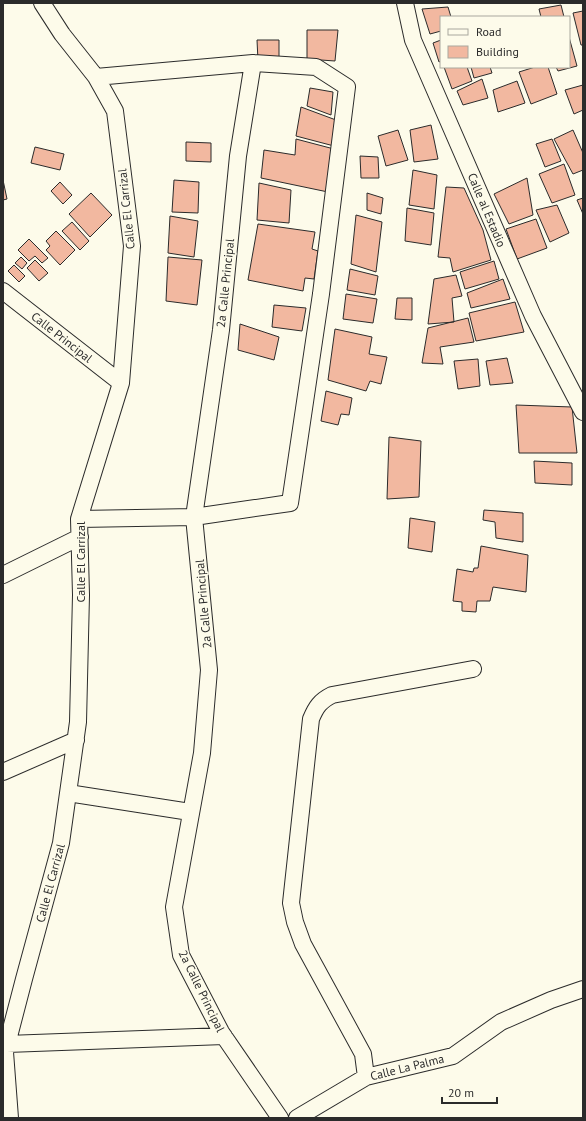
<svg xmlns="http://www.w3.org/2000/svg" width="586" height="1121" font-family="'PT Sans',sans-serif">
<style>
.building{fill:#f2b8a0;stroke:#2b2b2b}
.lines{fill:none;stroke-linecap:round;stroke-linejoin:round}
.street-casing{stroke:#2b2b2b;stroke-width:18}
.street{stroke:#fdfbea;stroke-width:16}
.labels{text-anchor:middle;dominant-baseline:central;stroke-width:3;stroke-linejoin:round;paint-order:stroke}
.street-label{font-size:12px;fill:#2b2b2b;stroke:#fdfbea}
</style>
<rect width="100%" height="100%" fill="#fdfbea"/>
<path class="building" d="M561,5l3,12h-23l-2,-8z
M448,7l3,10h-10v14l-11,3 -8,-25z
M583,11v34h-2l-8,-32z
M307,30h31l-3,31 -28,-2z
M569,37l8,29 -19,5 -2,-4h13z
M257,40h22v22l-21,-1z
M441,40v21l-2,1 -6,-19z
M444,67h23l5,14 -20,8z
M471,67h19l2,6 -18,5z
M535,67h13l9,27 -26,10 -12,-32z
M482,79l6,19 -25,7 -6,-14z
M517,81l8,22 -27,9 -5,-22z
M583,85v25l-9,4 -9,-24z
M310,88l23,4 -2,23 -24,-9z
M301,107l35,13 -2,26 -38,-10z
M431,125l7,34 -24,3 -4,-32z
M398,130l10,30 -22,6 -8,-30z
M573,130l10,23v17l-10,4 -19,-35z
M296,139l38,10 -6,43 -67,-14 3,-28 31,5z
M552,139l9,22 -16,6 -9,-23z
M186,142l25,1v19l-25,-1z
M35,147l29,7 -4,16 -29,-7z
M360,156l18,1 1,21h-18z
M564,164l11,31 -23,8 -13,-29z
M413,170l24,5 -3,34 -25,-4z
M527,178l6,37 -24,9 -15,-30z
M3,180l4,19 -4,1z
M174,180l25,2 -1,31 -26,-1z
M60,182l12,13 -9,9 -12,-13z
M259,183l32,7 -2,33 -32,-3z
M446,187l18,1 19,42 8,30 -38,12 -3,-14 -12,-1z
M91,193l21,22 -22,22 -21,-23z
M367,193l16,5 -2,16 -14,-4z
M583,198v16l-6,-14z
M557,205l12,28 -19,9 -14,-32z
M407,208l27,5 -3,32 -26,-4z
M356,215l26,7 -6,50 -25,-8z
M170,216l28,5 -4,36 -26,-4z
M536,219l11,29 -30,11 -11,-30z
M72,222l17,19 -9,9 -18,-19z
M258,224l57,8 -3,17 6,2 -4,28 -9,-1 -2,13 -55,-11z
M56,231l19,19 -15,15 -14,-15 4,-4 -4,-5z
M29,239l19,19 -6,5 -7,-7 -6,5 -11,-11z
M21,257l6,6 -5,6 -7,-6z
M168,257l34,3 -5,45 -31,-4z
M35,260l13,13 -9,8 -12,-13z
M494,261l5,18 -34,10 -5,-17z
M14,265l11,11 -6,6 -11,-11z
M350,269l28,7 -3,19 -28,-5z
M456,275l6,21 -10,2 2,24 -26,2 6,-45z
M503,279l7,20 -39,9 -4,-15z
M346,294l31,5 -4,24 -30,-4z
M397,298h15v22l-17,-1z
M515,302l9,30 -48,9 -7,-28z
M274,305l32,3 -4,23 -30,-4z
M468,318l6,24 -34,5 3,17 -21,-1 6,-35z
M240,324l39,13 -5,23 -36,-10z
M335,329l37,8 -3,17 18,3 -6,27 -11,-3 -4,10 -38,-11z
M507,358l6,25 -23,2 -4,-24z
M478,359l2,27 -22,3 -4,-28z
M326,391l26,7 -3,17 -8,-1 -3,11 -17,-4z
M516,405l56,2 5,46h-58z
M389,437l32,4 -2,56 -32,2z
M534,461l38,2v22l-37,-2z
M484,510l39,3v29l-27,-4 -1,-16 -12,-2z
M410,518l25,4 -3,30 -24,-4z
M481,546l47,9 -2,37 -33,-5 -3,14h-13l-1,11 -14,-1v-9l-9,-1 4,-32 16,3 1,-4h4z"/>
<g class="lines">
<g class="street-casing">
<path id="street" d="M405,3l8,37 120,276 50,96
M253,63l-15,93 -17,174 -27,187 15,153 -7,83 -28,154 7,48 40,77 59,86
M3,291l118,92
M79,519l115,-2 96,-14 31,-209 26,-207 -31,-20 -63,-4 -157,14
M3,575l77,-38
M3,772l73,-32
M68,793l122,19
M7,1044l217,-8
M366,1077l-3,-23 -60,-110 -8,-22 -4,-19 20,-184c5,-12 9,-18 21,-24l141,-26
M10,1118l-5,-66 19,-73 37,-136 17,-121 3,-127 -2,-76 42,-136 11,-137 -17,-135 -19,-34 -34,-43 -20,-31
M297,1118l69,-41 87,-21 48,-34 50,-22 32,-11"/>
</g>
<use href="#street" class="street"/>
</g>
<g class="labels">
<g class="street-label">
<text transform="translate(126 209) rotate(-96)">Calle El Carrizal</text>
<text transform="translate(487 210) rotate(67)">Calle al Estadio</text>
<text transform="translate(225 283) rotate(-84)">2a Calle Principal</text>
<text transform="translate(62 337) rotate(38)">Calle Principal</text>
<text transform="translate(80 562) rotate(-90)">Calle El Carrizal</text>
<text transform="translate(203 604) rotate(-95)">2a Calle Principal</text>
<text transform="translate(50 883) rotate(-75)">Calle El Carrizal</text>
<text transform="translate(202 991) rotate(64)">2a Calle Principal</text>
<text transform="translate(407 1067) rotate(-14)">Calle La Palma</text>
</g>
</g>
<rect width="586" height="1121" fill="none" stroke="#2b2b2b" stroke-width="8"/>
<rect x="440" y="16" width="130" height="52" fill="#fdfbea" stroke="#a9a89e"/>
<rect x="448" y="29" width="20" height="6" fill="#fdfbea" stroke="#a9a89e"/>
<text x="476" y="36" font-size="12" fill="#2b2b2b">Road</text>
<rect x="448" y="46" width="20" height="12" fill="#f2b8a0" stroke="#a9a89e"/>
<text x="476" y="56" font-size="12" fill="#2b2b2b">Building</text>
<path d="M442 1097v6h55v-6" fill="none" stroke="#2b2b2b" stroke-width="2"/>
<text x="448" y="1097" font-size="12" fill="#2b2b2b" stroke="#fdfbea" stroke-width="3" paint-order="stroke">20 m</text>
</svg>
